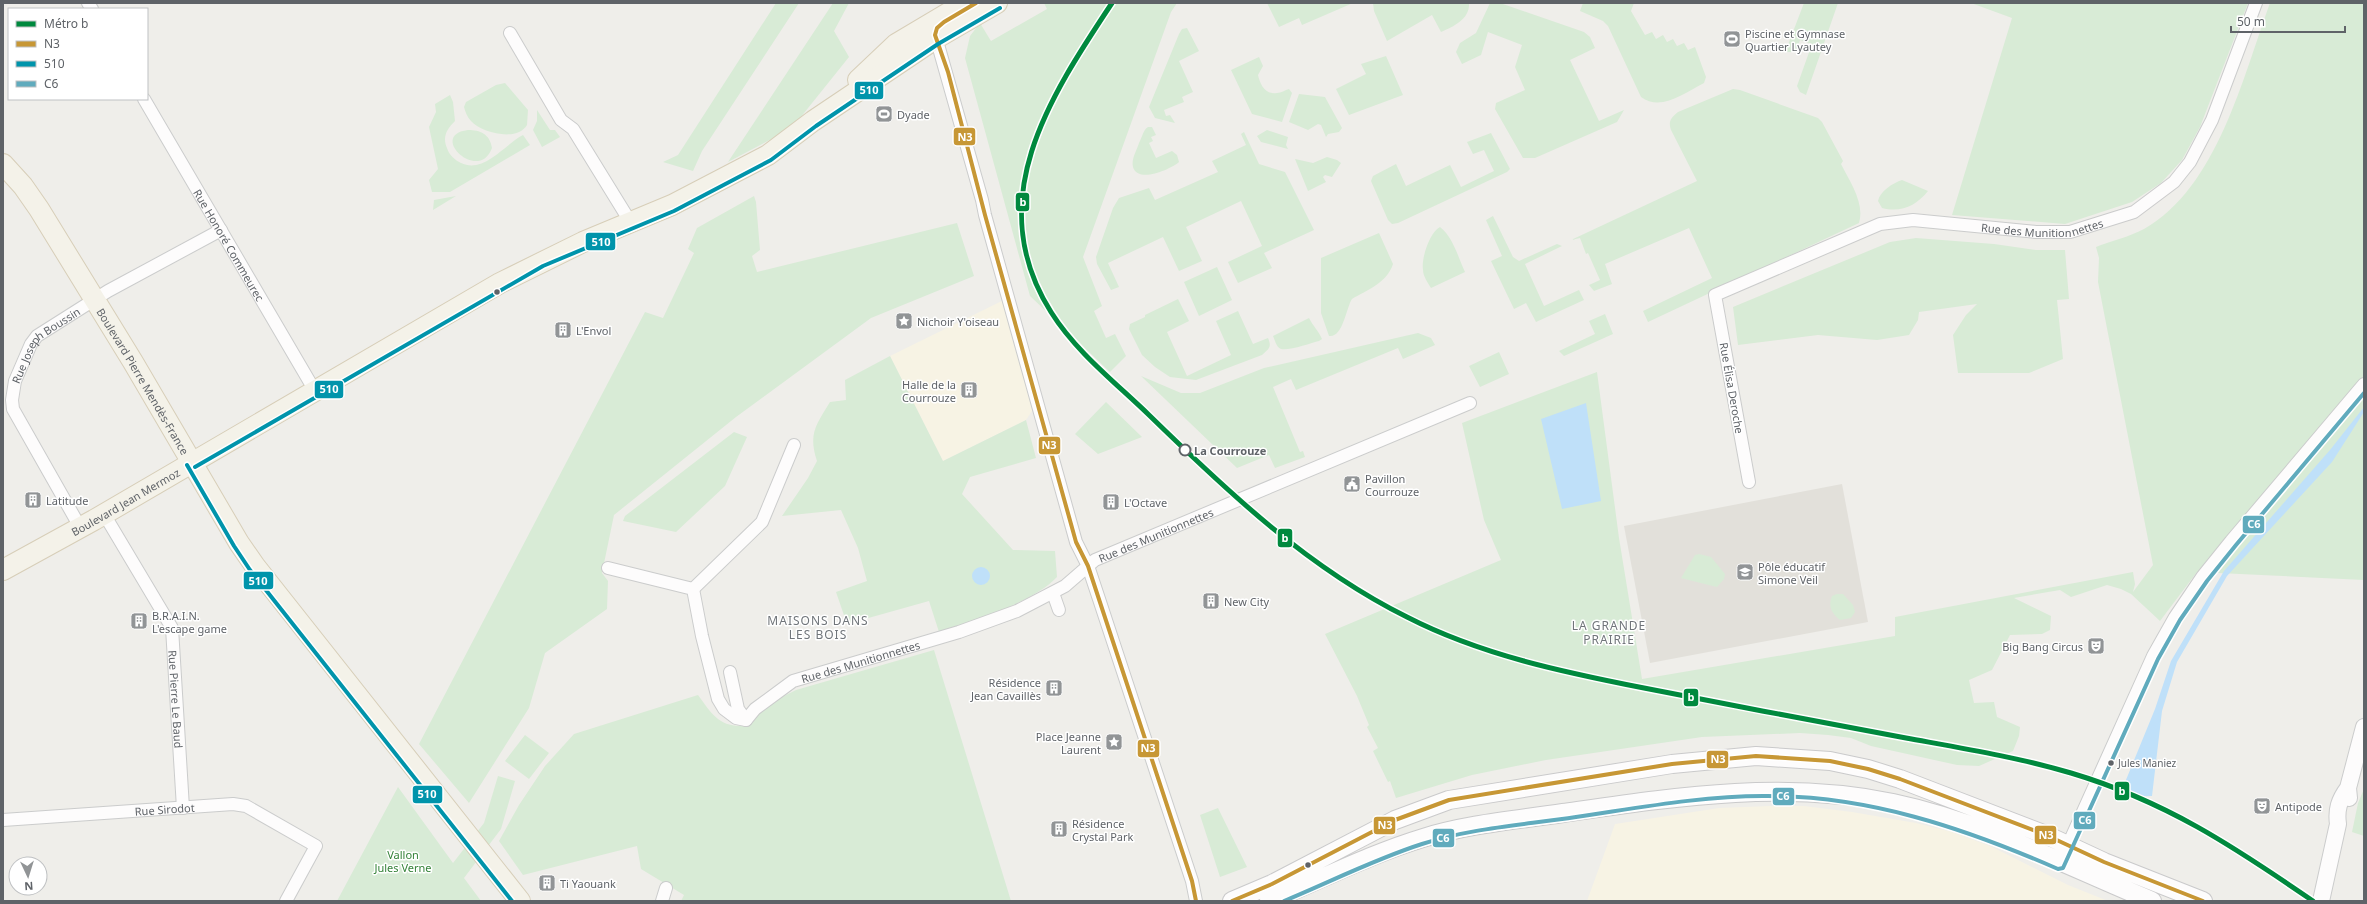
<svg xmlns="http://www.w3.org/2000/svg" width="2367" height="904" font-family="'Noto Sans',sans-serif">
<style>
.commercial{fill:#f7f3e4}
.education{fill:#e2e0da}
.green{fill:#d8ebd6}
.water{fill:#bfe0f9}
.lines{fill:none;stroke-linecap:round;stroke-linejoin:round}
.minor-casing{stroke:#cbcccc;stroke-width:14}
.tertiary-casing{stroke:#cbcccc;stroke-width:18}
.secondary-casing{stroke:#cacacb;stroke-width:20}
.primary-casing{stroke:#d7ceb8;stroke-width:22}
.minor{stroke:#fdfcfc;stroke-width:12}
.tertiary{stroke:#fdfcfc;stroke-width:16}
.secondary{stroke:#fdfcfc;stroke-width:18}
.primary{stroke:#f4f2e9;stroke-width:20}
.bus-1-casing{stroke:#fff;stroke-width:7}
.bus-2-casing{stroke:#fff;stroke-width:7}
.bus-3-casing{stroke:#fff;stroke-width:7}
.bus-1{stroke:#c79735;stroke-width:4}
.bus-2{stroke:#0094ab;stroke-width:4}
.bus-3{stroke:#60abbd;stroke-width:4}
.metro-1-casing{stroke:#fff;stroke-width:8}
.metro-1{stroke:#00893e;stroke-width:5}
.bus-dot{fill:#5f6368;stroke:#fff;stroke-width:1.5}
.stop-dot{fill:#fff;stroke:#5f6368;stroke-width:2}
.labels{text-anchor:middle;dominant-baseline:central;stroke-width:3;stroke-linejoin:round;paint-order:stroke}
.bus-label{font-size:10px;fill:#5f6368;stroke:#fff;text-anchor:start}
.poi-label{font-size:11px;fill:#5f6368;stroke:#fff;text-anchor:start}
.street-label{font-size:11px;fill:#5f6368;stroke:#fff}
.stop-label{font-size:11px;font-weight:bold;fill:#5f6368;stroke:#fff;text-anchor:start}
.park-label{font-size:11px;fill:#348238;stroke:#fff}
.neighbourhood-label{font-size:12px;letter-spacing:1px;fill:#70757a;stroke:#fff}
.line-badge{stroke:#fff;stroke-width:1.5}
.badge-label{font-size:11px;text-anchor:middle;font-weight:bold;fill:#fff}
</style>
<rect width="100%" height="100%" fill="#efeeea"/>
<path class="commercial" d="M1014,295l28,101 -16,24 -83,41 -53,-105z
M1771,806h33l48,6 64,11 36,9 38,14 78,39 40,16h-521l28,-77 104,-16z"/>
<path class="education" d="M1842,484l26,138 -218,41 -26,-137z"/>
<path class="green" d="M776,3h23l-97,148 -9,20 -30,-9 15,-7z
M833,3h16l-15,28 15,26 -57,71 -64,34z
M1044,3h133l-6,9 -88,245 19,49 -8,5 12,27 9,-4 11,22 -16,16 -80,-76 -65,-238 5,-22 10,-13 11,18 56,-32z
M1267,3h86l-51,22 -3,-7 -20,9z
M1373,3h96c1,16 -15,23 -28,29l-9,-17 -45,26 -13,-30z
M1490,3h10l84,29 6,5 5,11 -25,12 29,61 25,-11 -7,12 -82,36h-12l-28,-49 1,-6 29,-13 -10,-23 7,-22 -34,-13 -7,23 -19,9 -6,-12 4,-9 16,-10z
M1583,3h51l-3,8 14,24 7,-3 4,7 7,-4 4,7 6,-3 4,7 7,-3 4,7 7,-3 11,30 -2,6c-20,10 -43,29 -63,14l-33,-71 -5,-5 -23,-10z
M1804,3h34l-32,92 -6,-3 -3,-6 15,-42 -12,-4 -4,12h-9l-1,-2z
M1971,3h277l-48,124 -18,33 -21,23 -29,19 -67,22 -113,-9 60,-197z
M2270,3h94v577l-167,-8 -37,49 -29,-27 -10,-5 -14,-4 -36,12 -11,-7 -46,8 37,18 -1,14 -8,4 -32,1 -18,35 -23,10 5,23 20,-1 3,15 23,10 -1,9 -6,15 -34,15 -22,-1 -86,-19 -20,-8 -23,-3 -28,-2 -98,4 -156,23 -74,15 -76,23 -6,-17 -2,1 -15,-31 5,-3 -11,-21 2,-2 -12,-29 -32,-62 176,-74 -17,-40 -22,-97 135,-51 22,166 23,141 253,-43v-19l238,-45 2,12 -2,8 20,-27 -55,-283 1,-24 -3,-11c15,-6 33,-10 48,-18 73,-41 99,-152 126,-226z
M1187,28l12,23 -20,10 14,31 -11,5 2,5 -20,8 2,6 4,-1 5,8 -20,-5 -6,-11 30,-73 3,-5z
M1386,56l17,39 -54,20 -13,-26 30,-15 -5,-10z
M1259,57l4,9 -5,9c2,9 7,20 19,18 4,0 8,-3 12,-4l3,4 -10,29 -30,-8 -21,-44z
M505,83l23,27 -1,15c-10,17 -45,8 -56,-4 -4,-4 -6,-10 -7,-14l2,-5 30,-17z
M1733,89l7,1 78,28 4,4 21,39 -2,3c9,18 24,39 18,59l-211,99 -5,-11 69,-33 -23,-50 -84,36 7,20 -18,7 -5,-6 11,-5 -12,-27 -2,1 -6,-16 -9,2 126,-59 -26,-51c-3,-9 0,-12 7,-18z
M1299,94l26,3 17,31 -3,4 -11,2 -2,3 -5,-12 -3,-1 -10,6 -19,-8z
M450,95l3,7 2,19c-8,8 -13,16 -8,27 2,7 8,12 14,15 23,11 44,-19 62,-28l7,10 -80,47h-18l-3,-12 9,-11 -9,-42 7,-15 -1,-8z
M537,110l13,20h5l5,7 -18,10 -9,-17 4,-9z
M1148,127h4l4,8 -5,2 2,4 -4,2 7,15 16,-7 5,4 2,7c-8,7 -41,22 -46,5 -2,-8 4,-17 6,-24 3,-5 4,-13 9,-16z
M468,130c12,0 22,4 24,18 -13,36 -65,-13 -24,-18z
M1267,130l21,7 -2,8 2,4 -27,-7 -4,-6z
M1244,132l15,32 26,8 29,58 -50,23 8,15 -34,15 -10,-21 34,-16 -21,-45 -55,26 16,34 -23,10 -16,-34 -55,26 11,24 -8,3 -14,-26 -1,-7 17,-49 6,-10 30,-10 6,12 63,-28 -6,-11 34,-16 -5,-11z
M1491,133l19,36 -3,3 -109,51 -6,1 -4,-4 -17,-39 2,-5 23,-12 10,22 44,-21 11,22 33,-16 -10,-21 -11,4 -6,-12z
M1327,157l10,3 4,3 -9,14 -7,-2 -2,2 3,5 -18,9 -13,-32 18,4z
M1902,180l26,11c-12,15 -27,22 -46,17l-4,-7c2,-10 15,-18 24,-21z
M456,196l-23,14 1,-10z
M754,196l2,6 4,48 -8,6 5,16 200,-49 17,53 -103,42 -135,99 -122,98 -12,58 6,8 -1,28 -62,44 -16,55 -60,95 -50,-59 226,-432 18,6 31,-65 -6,-4 9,-21z
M1493,216l20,41 6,4 38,-17 5,2 -37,18 19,42 35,-16 5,10 -48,22 -10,-19 -12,6 -23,-48 11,-5 -16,-36z
M1440,227c13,10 18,30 25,45l-34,16c-3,-5 -8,-12 -8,-18 -2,-12 7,-38 17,-43z
M1379,233l14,31c-6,19 -26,26 -41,35 -6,9 -9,39 -23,37l-8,-23v-55z
M1916,238l78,6 42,6h29l4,49 -12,1 6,59 -34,14h-71l-5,-38 13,-20 11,-11 -58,8 -1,8 -9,15 -32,5 -59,-5 -80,10 -5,-38 157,-65z
M1217,267l15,33 -33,16 -15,-34z
M1178,299l11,22 -22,11 20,44 44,-21 -15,-34 22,-10 15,33 15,-6c4,9 1,11 -6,17l-66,25 -26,-3 -15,-10 -13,-12 -13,-26 1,-5 15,-7v-2z
M1605,314l8,20 -49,22 -5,-5 36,-17 -6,-13z
M1309,318c4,8 9,12 13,21l-3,2c-8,2 -30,10 -38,8 -5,-2 -6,-9 -8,-13z
M1418,333l13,5 4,7 -32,14 -5,-11 -102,42 -5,-11 -18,8 27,65 3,-1 2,6 -30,11 -6,-13 -32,13 -96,-92 40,17h19l64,-25z
M1499,352l10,22 -29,13 -11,-21z
M890,356l53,105 83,-41 10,38 -66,19 -8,17 51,56 42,1 2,26c-25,26 -83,44 -118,55l-10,-31 -82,23 -11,-32 31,-11 -9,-33 -17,-38 -59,6 26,-38 9,-17c-9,-27 -1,-36 13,-59l16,-2 -1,-20z
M1106,402l36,35 -44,17 -23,-20z
M734,432l13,5 -22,49 -49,46 -53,-11 2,-5z
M1699,554l12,3 14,17 -1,5 -7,8 -36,-9 14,-23z
M1837,594h6l10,11 2,7 -4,6 -11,2c-9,-7 -12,-14 -8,-24z
M934,650l77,251h-330l3,-6 -43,-26 -4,-23 -114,29 -24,-34 20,-36 26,-39 29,-32 124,-39c16,22 23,34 52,30l8,-16 38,-19z
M525,735l24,18 -20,26 -24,-18z
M498,776l17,5 -14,48 -37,49 17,23h-144l61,-114 55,76 31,-40z
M2364,789v47l-12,-4 6,-29z
M1218,808l29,59 -27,10 -20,-62z"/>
<path class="water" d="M1586,403l15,98 -39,8 -21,-90z
M2364,407v5l-32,50 -105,114 -50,86 -15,49 -10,85 -33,1 36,-88 16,-48 53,-90 106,-121z
M972 576a9 9 0 1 1 18 0a9 9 0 1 1-18 0Z"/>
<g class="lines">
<g class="minor-casing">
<g id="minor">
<path d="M88,3l4,6"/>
<path d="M510,33l51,87 12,9 58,94"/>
<path d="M935,34l47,166 3,15 91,327 12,24 12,36 92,279 4,20"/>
<path id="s1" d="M144,99l171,292"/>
<path id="s2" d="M1749,482l-34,-187 165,-71 33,-4 123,12h34l64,-20 40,-30 16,-20 22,-42 44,-117"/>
<path id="s3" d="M104,514l68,114 11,180"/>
<path id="s4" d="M80,527l-67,-118 -1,-9 3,-19 16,-37 6,-8 71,-45 113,-61"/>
<path id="s5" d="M608,568l85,21 9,47 16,63 6,10 12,9 10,2 9,-11 38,-28 166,-49 58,-21 48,-25 30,-26 375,-157"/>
<path d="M693,589l69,-67 32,-77"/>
<path d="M1053,593l6,17"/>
<path d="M730,672l8,37 8,11"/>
<path id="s6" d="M3,820l230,-16 13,2 70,40 -30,55"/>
<path d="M2068,845l85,-189 22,-39 27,-40 29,-36 133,-157"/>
<path d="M662,901l4,-13"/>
</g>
</g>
<g class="tertiary-casing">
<path id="tertiary" d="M2349,798l-1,-10 16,-61
M2321,901l17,-77c-2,-14 1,-24 10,-36"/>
</g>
<g class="secondary-casing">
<path id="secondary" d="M1232,901l40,-17 123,-64 54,-20 223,-36 84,-8 74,5 38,8 32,10 146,56 58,27 99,39
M1269,901c51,-21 101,-47 154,-63 45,-14 94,-18 140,-25 112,-16 218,-33 330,-10 90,19 174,63 259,98"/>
</g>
<g class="primary-casing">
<g id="primary">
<path d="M858,80l38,-36 69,-41"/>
<path id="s7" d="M3,164l20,22 16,23 94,153 106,181 16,23 265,335"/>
<path id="s8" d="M3,570l91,-50 406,-237 83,-41 89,-37 96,-50 45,-34 122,-82 62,-36"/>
</g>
</g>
<use href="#minor" class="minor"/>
<use href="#tertiary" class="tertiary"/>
<use href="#secondary" class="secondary"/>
<use href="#primary" class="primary"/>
<g class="bus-1-casing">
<path id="bus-1" d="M976,3l-32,19 -7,6 -2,7 13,37 37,143 91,327 12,24 104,315 4,20
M1232,901l40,-17 123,-64 54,-20 223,-36 84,-8 74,5 38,8 32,10 146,56 58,27 99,39"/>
</g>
<g class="bus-2-casing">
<path id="bus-2" d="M187,465l47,81 16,24 262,331
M195,467l348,-201 131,-55 97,-51 45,-34 122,-82 62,-36"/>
</g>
<g class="bus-3-casing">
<path id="bus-3" d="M1284,901c46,-19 91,-42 138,-57 49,-16 102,-19 154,-27 62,-9 125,-21 187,-21 104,-1 201,32 295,73l5,-1 95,-209 22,-39 27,-39 29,-36 128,-152"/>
</g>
<use href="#bus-1" class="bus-1"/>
<use href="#bus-2" class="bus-2"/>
<use href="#bus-3" class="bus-3"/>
<g class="metro-1-casing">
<path id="metro-1" d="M1112,3c-63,95 -131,198 -61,309 25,40 65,71 98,103 78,76 159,153 258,202 74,38 156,55 237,71 87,17 175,34 262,50 55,10 111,19 165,35 94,28 162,73 242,128"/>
</g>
<use href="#metro-1" class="metro-1"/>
</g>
<defs>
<g id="stadium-square" transform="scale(0.9)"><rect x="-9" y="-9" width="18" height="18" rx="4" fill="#919496" stroke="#fff"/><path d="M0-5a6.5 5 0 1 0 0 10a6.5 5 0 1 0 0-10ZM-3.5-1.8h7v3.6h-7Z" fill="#fff"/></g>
<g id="sight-square" transform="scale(0.9)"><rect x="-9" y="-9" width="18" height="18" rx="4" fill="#919496" stroke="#fff"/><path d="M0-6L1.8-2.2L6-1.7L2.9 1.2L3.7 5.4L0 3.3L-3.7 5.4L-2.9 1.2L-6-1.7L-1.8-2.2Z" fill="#fff"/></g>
<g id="building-square" transform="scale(0.9)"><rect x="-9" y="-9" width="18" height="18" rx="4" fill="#919496" stroke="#fff"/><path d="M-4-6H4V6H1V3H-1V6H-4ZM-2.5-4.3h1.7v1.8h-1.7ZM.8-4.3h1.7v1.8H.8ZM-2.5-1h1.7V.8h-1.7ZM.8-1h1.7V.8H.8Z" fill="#fff"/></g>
<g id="civic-square" transform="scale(0.9)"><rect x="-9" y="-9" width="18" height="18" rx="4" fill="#919496" stroke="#fff"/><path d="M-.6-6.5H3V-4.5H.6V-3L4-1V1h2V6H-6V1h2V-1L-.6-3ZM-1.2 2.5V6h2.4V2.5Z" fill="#fff"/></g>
<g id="school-square" transform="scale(0.9)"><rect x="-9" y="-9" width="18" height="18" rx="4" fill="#919496" stroke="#fff"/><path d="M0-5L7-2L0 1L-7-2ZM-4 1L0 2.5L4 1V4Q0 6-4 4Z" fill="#fff"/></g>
<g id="theatre-square" transform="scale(0.9)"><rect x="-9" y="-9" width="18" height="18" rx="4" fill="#919496" stroke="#fff"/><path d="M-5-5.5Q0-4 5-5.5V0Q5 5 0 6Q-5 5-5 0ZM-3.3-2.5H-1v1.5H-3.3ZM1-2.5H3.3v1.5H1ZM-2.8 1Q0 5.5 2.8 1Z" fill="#fff"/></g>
</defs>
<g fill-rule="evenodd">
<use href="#stadium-square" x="1732" y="39"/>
<use href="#stadium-square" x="884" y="114"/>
<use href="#sight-square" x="904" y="321"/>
<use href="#building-square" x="563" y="330"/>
<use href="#building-square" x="969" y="390"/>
<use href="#civic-square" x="1352" y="484"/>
<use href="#building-square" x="33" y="500"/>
<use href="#building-square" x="1111" y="502"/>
<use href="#school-square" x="1745" y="572"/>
<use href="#building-square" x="1211" y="601"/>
<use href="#building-square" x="139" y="621"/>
<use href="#theatre-square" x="2096" y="646"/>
<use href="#building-square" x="1054" y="688"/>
<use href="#sight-square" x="1114" y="742"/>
<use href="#theatre-square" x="2262" y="806"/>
<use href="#building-square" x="1059" y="829"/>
<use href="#building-square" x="547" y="883"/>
</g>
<g class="bus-dot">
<circle cx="497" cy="292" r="3.5"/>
<circle cx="2111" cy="763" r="3.5"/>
<circle cx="1308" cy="865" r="3.5"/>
</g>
<circle class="stop-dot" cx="1185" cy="450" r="5.5"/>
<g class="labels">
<g class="bus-label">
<text x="2118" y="763">Jules Maniez</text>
</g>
<g class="poi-label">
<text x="1745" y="33">Piscine et Gymnase<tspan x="1745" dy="13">Quartier Lyautey</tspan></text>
<text x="897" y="114">Dyade</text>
<text x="917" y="321">Nichoir Y'oiseau</text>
<text x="576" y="330">L'Envol</text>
<text x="956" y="384" text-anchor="end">Halle de la<tspan x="956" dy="13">Courrouze</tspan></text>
<text x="1365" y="478">Pavillon<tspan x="1365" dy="13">Courrouze</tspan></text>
<text x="46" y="500">Latitude</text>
<text x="1124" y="502">L'Octave</text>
<text x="1758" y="566">Pôle éducatif<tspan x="1758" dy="13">Simone Veil</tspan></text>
<text x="1224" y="601">New City</text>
<text x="152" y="615">B.R.A.I.N.<tspan x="152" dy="13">L'escape game</tspan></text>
<text x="2083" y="646" text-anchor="end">Big Bang Circus</text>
<text x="1041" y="682" text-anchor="end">Résidence<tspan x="1041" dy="13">Jean Cavaillès</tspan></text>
<text x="1101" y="736" text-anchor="end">Place Jeanne<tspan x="1101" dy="13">Laurent</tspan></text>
<text x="2275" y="806">Antipode</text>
<text x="1072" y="823">Résidence<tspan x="1072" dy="13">Crystal Park</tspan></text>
<text x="560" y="883">Ti Yaouank</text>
</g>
<g class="street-label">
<text stroke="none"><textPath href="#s2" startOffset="533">Rue des Munitionnettes</textPath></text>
<text stroke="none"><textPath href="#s1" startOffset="169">Rue Honoré Commeurec</textPath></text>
<text stroke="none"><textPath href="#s4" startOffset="213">Rue Joseph Boussin</textPath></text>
<text stroke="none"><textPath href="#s7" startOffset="259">Boulevard Pierre Mendès-France</textPath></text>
<text transform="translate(1732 388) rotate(80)">Rue Élisa Deroche</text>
<text stroke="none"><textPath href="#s8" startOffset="140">Boulevard Jean Mermoz</textPath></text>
<text stroke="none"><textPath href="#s5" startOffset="693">Rue des Munitionnettes</textPath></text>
<text stroke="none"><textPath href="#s5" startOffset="369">Rue des Munitionnettes</textPath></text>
<text stroke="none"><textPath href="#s3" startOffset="204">Rue Pierre Le Baud</textPath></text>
<text stroke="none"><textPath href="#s6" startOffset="162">Rue Sirodot</textPath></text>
</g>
<g class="stop-label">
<text x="1194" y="450">La Courrouze</text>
</g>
<g class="park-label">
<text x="403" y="854">Vallon<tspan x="403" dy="13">Jules Verne</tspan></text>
</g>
<g class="neighbourhood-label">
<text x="818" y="620">MAISONS DANS<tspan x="818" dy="14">LES BOIS</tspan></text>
<text x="1609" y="625">LA GRANDE<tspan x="1609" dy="14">PRAIRIE</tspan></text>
</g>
</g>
<g class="line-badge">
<rect x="854" y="81" width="30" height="19" rx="4" fill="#0094ab"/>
<rect x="953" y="127" width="23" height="19" rx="4" fill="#c79735"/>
<rect x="1015" y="192" width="15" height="20" rx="4" fill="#00893e"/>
<rect x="585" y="232" width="31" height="19" rx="4" fill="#0094ab"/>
<rect x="314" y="380" width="30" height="19" rx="4" fill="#0094ab"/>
<rect x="1038" y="436" width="23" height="19" rx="4" fill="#c79735"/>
<rect x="2242" y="515" width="23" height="19" rx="4" fill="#60abbd"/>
<rect x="1277" y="528" width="16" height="20" rx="4" fill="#00893e"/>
<rect x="243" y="571" width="31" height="19" rx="4" fill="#0094ab"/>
<rect x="1683" y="688" width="16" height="19" rx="4" fill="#00893e"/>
<rect x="1137" y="739" width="23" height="19" rx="4" fill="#c79735"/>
<rect x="1706" y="750" width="23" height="19" rx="4" fill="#c79735"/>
<rect x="2114" y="781" width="16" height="20" rx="4" fill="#00893e"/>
<rect x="412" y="785" width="31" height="19" rx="4" fill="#0094ab"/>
<rect x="1772" y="787" width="23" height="19" rx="4" fill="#60abbd"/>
<rect x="2073" y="811" width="23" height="19" rx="4" fill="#60abbd"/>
<rect x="1373" y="816" width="23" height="19" rx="4" fill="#c79735"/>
<rect x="2034" y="825" width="23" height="20" rx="4" fill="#c79735"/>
<rect x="1432" y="828" width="23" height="20" rx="4" fill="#60abbd"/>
</g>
<g class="badge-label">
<text x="869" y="94">510</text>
<text x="965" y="141">N3</text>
<text x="1023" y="206">b</text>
<text x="601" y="246">510</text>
<text x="329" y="393">510</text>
<text x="1049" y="449">N3</text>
<text x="2254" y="528">C6</text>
<text x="1285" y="542">b</text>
<text x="258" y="585">510</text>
<text x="1691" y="701">b</text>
<text x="1148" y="752">N3</text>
<text x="1718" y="763">N3</text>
<text x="2122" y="795">b</text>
<text x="427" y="798">510</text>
<text x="1783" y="800">C6</text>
<text x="2085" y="824">C6</text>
<text x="1385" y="829">N3</text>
<text x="2046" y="839">N3</text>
<text x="1443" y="842">C6</text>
</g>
<rect width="2367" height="904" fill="none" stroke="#5f6368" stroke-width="8"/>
<rect x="8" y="8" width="140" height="92" fill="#ffffff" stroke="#bfc1c3"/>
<rect x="16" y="21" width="20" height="6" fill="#00893e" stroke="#bfc1c3"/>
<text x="44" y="28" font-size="12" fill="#5f6368">Métro b</text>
<rect x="16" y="41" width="20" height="6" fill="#c79735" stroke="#bfc1c3"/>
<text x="44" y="48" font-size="12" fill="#5f6368">N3</text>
<rect x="16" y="61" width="20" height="6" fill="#0094ab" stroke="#bfc1c3"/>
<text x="44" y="68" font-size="12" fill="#5f6368">510</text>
<rect x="16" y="81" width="20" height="6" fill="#60abbd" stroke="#bfc1c3"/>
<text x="44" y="88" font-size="12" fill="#5f6368">C6</text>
<g transform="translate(28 876) rotate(176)"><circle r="19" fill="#ffffff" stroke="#bfc1c3"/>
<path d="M0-3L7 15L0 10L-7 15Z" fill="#919496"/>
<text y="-6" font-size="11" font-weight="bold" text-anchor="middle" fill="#5f6368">N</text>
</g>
<path d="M2231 26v6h114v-6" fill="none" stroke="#5f6368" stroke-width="2"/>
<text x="2237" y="26" font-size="12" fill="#5f6368" stroke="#ffffff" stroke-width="3" paint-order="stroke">50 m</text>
</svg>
